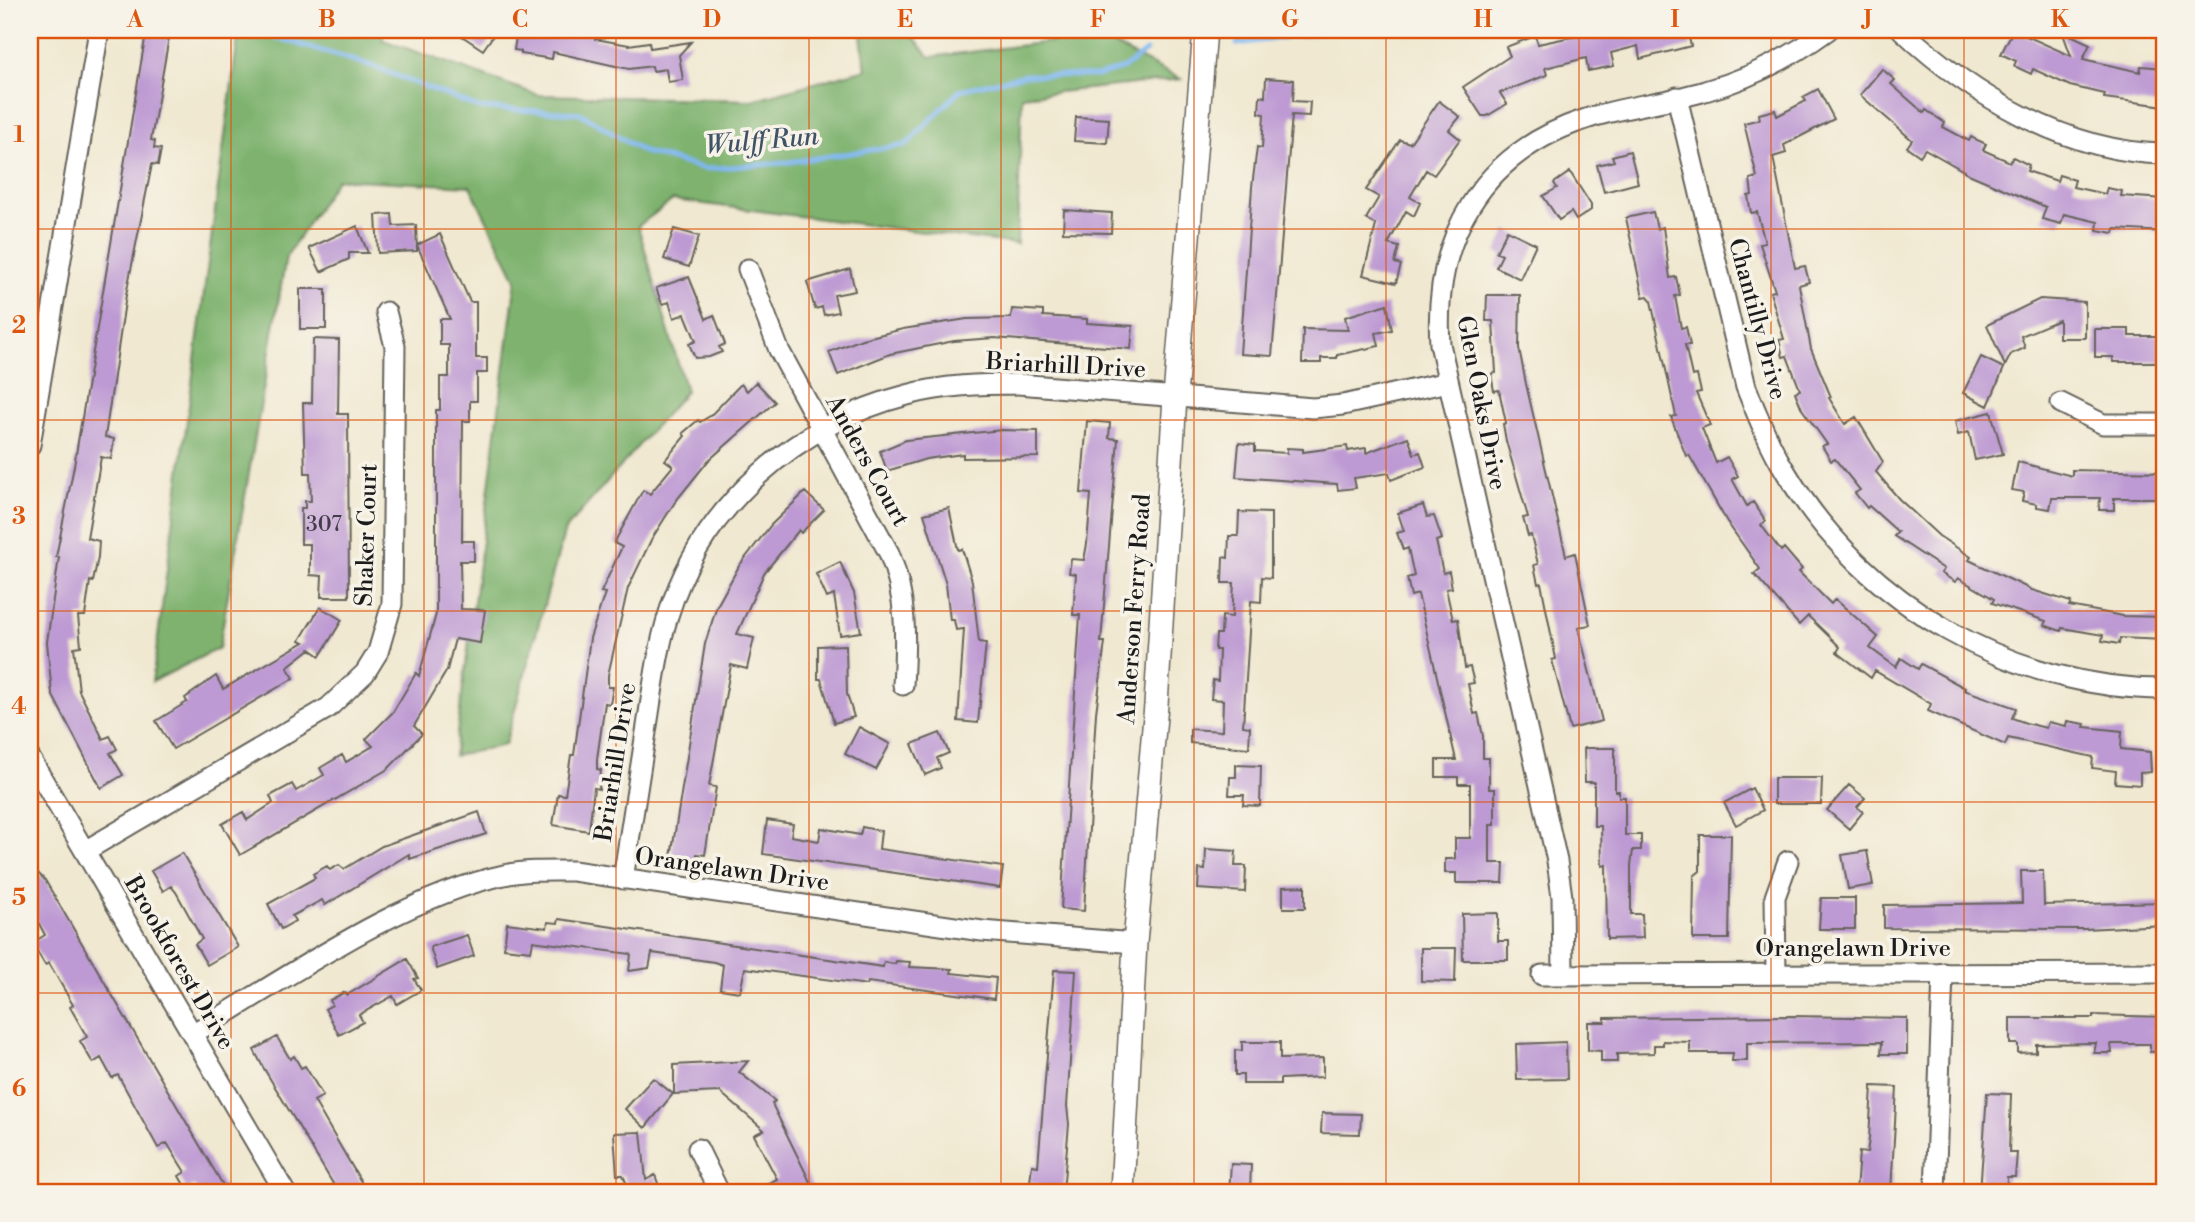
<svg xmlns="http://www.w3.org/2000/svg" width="2195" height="1222" font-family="'Libre Bodoni',serif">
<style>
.forest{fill:#7eb26e;stroke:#4d6745;stroke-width:2}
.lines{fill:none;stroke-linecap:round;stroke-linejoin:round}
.stream{stroke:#7fb7ef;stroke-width:5}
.building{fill:#bd9ad3}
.minor-casing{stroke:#66635b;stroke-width:23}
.tertiary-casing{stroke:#66635b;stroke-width:26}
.minor{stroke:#fff;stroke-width:19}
.tertiary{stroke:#fff;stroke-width:23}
.grid{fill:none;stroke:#de560d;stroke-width:2;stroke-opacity:0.55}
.labels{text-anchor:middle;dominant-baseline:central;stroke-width:7;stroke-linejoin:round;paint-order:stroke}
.number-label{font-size:21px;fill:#443c4a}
.street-label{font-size:24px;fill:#1c1c1c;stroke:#f7f3e8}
.water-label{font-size:26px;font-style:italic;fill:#3f5266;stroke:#f7f3e8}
.neatline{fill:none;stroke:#de560d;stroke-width:2.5}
.grid-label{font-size:23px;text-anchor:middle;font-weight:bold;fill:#de560d}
</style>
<rect width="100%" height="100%" fill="#f7f3e8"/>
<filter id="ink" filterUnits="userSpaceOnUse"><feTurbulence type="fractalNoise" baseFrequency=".0143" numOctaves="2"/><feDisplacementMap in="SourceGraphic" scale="14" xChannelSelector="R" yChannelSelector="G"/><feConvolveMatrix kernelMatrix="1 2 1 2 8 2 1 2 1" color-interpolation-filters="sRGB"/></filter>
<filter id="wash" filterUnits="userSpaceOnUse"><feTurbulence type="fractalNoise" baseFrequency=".00686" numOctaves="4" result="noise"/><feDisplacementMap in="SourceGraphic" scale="28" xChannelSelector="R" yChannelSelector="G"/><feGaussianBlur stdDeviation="1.57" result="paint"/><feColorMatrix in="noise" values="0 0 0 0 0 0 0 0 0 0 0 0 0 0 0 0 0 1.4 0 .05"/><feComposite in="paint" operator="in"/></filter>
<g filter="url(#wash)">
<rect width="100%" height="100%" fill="#f0e8d0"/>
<path class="forest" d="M239,30h143l1,10 155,55 214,5 114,-31 -6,-39h47l23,27 166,-21 85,43 -159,17 -5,148 -344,-44 -35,26 48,165 -121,139 -60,215 -51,11 62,-477 -46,-93 -133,-7 -51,78 -67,391 -67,34z"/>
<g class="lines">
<path class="stream" d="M251,30l118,35 110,43 101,5 64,39 61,17 77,-6 124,-18 54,-55 65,-15 72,1 27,-8 22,-17
M1237,44l102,-14"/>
</g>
<g id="blocks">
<path class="building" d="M453,30h44l-14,20z
M517,30l60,6 1,-5 17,3v5l34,6 20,-3 1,6 41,-6 -12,13 4,25 -15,2 -2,-13 -13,2 -1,-5 -23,3 -76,-17 -1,7 -31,-5v-3l-7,-1z
M1604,30h83l4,16 -51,13 -2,-13 -27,7 3,13 -26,5 -2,-13 -41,10 2,7 -47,18 7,11 -20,12h-5l-19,-29 47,-31 -4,-9 29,-11 3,8z
M2013,30l58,26 -9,-25 28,13 -7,15 57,13 1,-6 24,2v38l-61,-8 1,-4 -35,-8 -37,-17 -2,5 -17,-8 2,-5 -15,-7z
M146,33l23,4 -18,103 4,1 -1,7 7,1 -3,16 -6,-1 -26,131 -21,142 9,2 -3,20 -10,-2 -14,81 12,3 -1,16 -5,25 -3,-1 -5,35h-7l3,30 -7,1 5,44 24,48 7,-3 7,13 -7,4 13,22 -22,13 -49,-94 -5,-52 12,-85h-3l18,-91z
M1882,69l13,11 -4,4 33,29 2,-3 19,13 -2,4 26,14 2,-4 15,7 -3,6 27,12 3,-5 16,8 -2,6 30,10 2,-6 16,5 -2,7 32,7 2,-6 15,3 -1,5 44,3v33l-50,-3 -1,4 -17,-3 1,-8 -34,-8 -3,10 -19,-5 4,-12 -75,-32 -46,-26 -5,7 -13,-9 5,-7 -52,-45z
M1266,78l28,2 -1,21 17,1 -1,14 -17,-1 -20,241 -32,-2 12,-167 5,-40 5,1 2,-34 -5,-1 1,-17 5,1z
M1818,89l16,30 -50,26 2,8 -13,4 22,111 10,-2 4,16 -10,3 12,64 20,48 -2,1 16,26 11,-7 27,45 -7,10 23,27 40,37 32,21 -2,3 63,30 39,12 -2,4 54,10 42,1v23l-45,-2 -1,6 -17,-3 1,-6 -41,-7 -1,3 -17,-6 2,-4 -54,-18 2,-4 -36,-21 -3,4 -14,-9 3,-4 -50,-33 4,-4 -29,-26 -2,2 -12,-15 5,-3 -25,-31 -4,2 -9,-15 5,-2 -25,-35 -7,-17 5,-2 -13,-34 -4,1 -4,-17 5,-1 -14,-47 5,-1 -15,-47 5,-1 -8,-31 -6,1 -3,-17 4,-1 -2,-16 7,-2 -13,-54 16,-4 -1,-5 16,-4 2,6 29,-15 -3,-4z
M1439,101l21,16 -11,13 11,9 -26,36 -8,-5 -16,27 10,6 -6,13 -8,-5 -18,33 11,3 -4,16 6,2 -5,18 -33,-8 13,-50 -10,-6 13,-22 -13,-7 34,-50 10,3z
M1076,117l33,2 -2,24 -33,-2z
M1630,151l8,32 -34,9 -7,-27 17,-4 -2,-5z
M1570,172l21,33v5l-15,10 -5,-8 -12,8 -16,-24 14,-8 -3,-5z
M1064,210l48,3 -1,20 -48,-1z
M1653,212l4,17 6,-2 7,51 6,-1 4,18 -5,1 6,32 5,-1 4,18h-5l7,31 5,-1 4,17 -5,1 14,32 -8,3 14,35 11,-6 11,19 -6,3 15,27 6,-4 13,19 -5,4 20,26 3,-3 18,21 -3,3 32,32 4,-5 43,38 -8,11 26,19 5,-9 17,11 3,-5 44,24 -1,2 52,18 -4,10 14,5 20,5 2,-6 18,4 1,-5 18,3 -1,3 38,4 -1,18 29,3 1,20 -11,1v12l-25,-2 1,-12 -24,-3 1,-11 -85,-19 -3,7 -77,-34 3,-7 -56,-33 -4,7 -34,-26 3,-5 -32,-31 -9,9 -45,-51 6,-5 -33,-47 -38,-67 -3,1 -15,-39 5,-1 -25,-115 -3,-5 -5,1 -17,-79z
M392,214l1,12 23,-1 1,26 -39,2 -2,-38z
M357,226l11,27h-19v6l-28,13 -12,-24z
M674,229l25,7 -10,31 -25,-8z
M1507,230l29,14 -16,35 -24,-12 6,-12 -6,-3z
M440,234l30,68h6v56h11v15h-10v28h-7v20h-7l-1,120h12v20h-14l1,48 24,1 -5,33 -25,-4 -8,31 -33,56 8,8 -34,35 -148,86 -18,-31 21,-12 4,8 26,-17 -3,-7 22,-12 4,7 28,-16 -4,-7 22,-13 4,7 27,-16 -7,-7 27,-27 23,-39 3,3 17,-62v-204h4v-33h9v-32h-9v-26h10l-33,-74z
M850,269l5,22 -21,4 4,17 -14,3 -2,-8 -7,2 -8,-27z
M689,277l17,42 8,-4 11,29 -6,3 3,5 -13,5 -14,1 -6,-14 7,-3 -11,-27 -11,4 -5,-16 -7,2 -6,-16z
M300,289h26v40h-26z
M1487,295h33l-1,53 7,36 40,172 9,-3 15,72 -12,2 24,94 -32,8 -18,-69 4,-1 -15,-76 -3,1 -4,-19 4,-1 -7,-29 -3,1 -5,-18 5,-1 -22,-76 -3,-17 3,-1 -7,-33 -5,1 -3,-17 5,-1 -3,-52h-7z
M2040,299l45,3v36h-26v-18l-38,16 4,12 -14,6 -6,12 -18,-41z
M1387,304l5,26 -16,3 3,13 -42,9v3h-16v5h-19l1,-34 45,1 -3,-13z
M1012,309l31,2v5l44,3v4l46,3 -2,23 -137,-11 -40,3 -64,13 -52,21 -9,-23 33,-13 41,-10 64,-10 44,-1z
M2095,329h34v7h32l4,3v23h-52v-5h-18z
M313,339l26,1 -1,74h10l1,183h-28l1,-21 -12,-1v-31h-9v-36h4v-7h6l-1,-28h-5l-2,-70h9z
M1981,357l23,11 -16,38 -25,-13z
M756,382l19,20 -67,59 -33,41 -24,38 -23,48 -20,87v12h5l-3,17 -5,-1 -8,56v10l4,1 -2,19 -5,-1 -5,43 -36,-6 5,-31 7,1 6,-40h3l16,-117 15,-45 -4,-1 21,-45 -8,-4 29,-53 7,4 23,-28 -8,-6 20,-24 -2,-3 15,-13 2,2 10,-6 31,-32 6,7z
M1991,412l12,42 -28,6 -6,-28 -11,3 -3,-14z
M1087,421l23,2 -1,15 9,1 -16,190 -1,13h4l-9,71 -12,198 -23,-2 19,-294h-7l3,-41 -7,-1 2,-14 13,1 3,-16 4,-50 -10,-1z
M1002,430l36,1v26l-75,1v-4l-37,5 -39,12 -7,-20 26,-11z
M1408,437l6,17 6,-2 5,15 -34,13 -2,-7 -35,5 2,10 -18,2 -1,-6 -101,-7 3,-34 16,2v6l32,2v-5l16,1v3l44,-6 1,5 18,-3v5z
M2018,462l54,14v-6l93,2v26h-51v12h-15l1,-12h-48l-2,11 -13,-2v-3l-15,-3 2,-9 -12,-2z
M805,492l19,18 -23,23 -2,-3 -35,43 -27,61 17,4 -7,31 -16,-4 -22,121 7,1 -11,68 -8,-1 -1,7 -25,-4 34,-213 12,-38 22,-40 32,-41z
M1423,505l4,12 7,-1 8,23 -6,2 7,32 6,-2 3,17 -6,1 7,31 5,-1 7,49 5,-1 4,16 -6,1 6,30 4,-1 5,23v22h6v31h6v36h-5v38h14l-1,20h-47v-10h-11v-14h10v-21h15v-54h-12v-7h-22v-17h20l-38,-166 -7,2 -4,-18 7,-2 -6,-28 -5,2 -6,-17 7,-2 -6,-18z
M949,508l9,42 4,-1 10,32 7,61 7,1 -8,80 -20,-2 6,-92 -8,1 -2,-10h-4l-4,-36 -22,-70z
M1239,512l32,1v65l-9,-1 -1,25 -10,-1 -8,125 7,1 -1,21 -59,-5v-14l32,2 1,-31 -12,-1 2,-19 5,1 1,-31h-4l1,-16h5l1,-18 10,1 2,-34h-12l1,-26 5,1 1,-22h9z
M840,562l14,31 7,39 -21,3 -6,-40 -7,3 -11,-24z
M320,607l22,13 -22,36 -10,-7 -23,18 7,11 -121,71 -17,-28 31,-19 -2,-4 31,-22 7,13 81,-47 -4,-2z
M846,645l1,49 7,23 -20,6 -13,-44h-3v-33z
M859,727l31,17 -14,26 -31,-16z
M940,733l9,20 -12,5 4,10 -16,7 -13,-31z
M1584,748h31v43h4v6h6v38h16v15h-8l-2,15v49h11l1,24 -36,1 -1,-74 -4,1 -1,-40h-7v-44h-9z
M1236,765l25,1 -1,40 -17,-1 1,-10h-15l1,-18h6z
M1774,778h48l-1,26h-47z
M1849,785l16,13 -8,9 6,5 -14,17 -22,-19z
M1752,788l11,22 -27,15 -12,-22z
M479,812l7,22 -76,25 -1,-5 -84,51 -3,-5 -30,16 3,5 -14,8 -13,-25 47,-26 -2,-4 14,-8 3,4 9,-5 5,4 38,-23z
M767,820l26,4 -2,12 28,5 2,-13 39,7 2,-8 19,4 -2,18 124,18 -3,21 -237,-34z
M1700,835h31l-2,104h-36l1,-63 6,-5z
M1206,849l30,2 -1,15h11l-1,26 -47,-3 1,-20 6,1z
M1867,851l6,34 -25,4 -6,-34z
M182,853l56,94 -31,18 -12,-21 7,-5 -26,-47 -5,-6 -8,5 -12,-20z
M30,865l15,15 182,312h-29l-4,-7 -7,5 -8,-14 6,-4 -18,-29 -9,5 -40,-73 -6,3 -11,-20 -8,5 -13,-22 7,-4 -17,-30 3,-2 -24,-42 -4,2 -13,-22 13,-8 -15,-28z
M2021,871h22l1,34 121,-3v23l-81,4 -200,-1v-23l138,-2z
M1305,886v22h-22v-21z
M1821,898h34v31h-36z
M1498,913v28h10v19h-45l-1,-46z
M559,919l324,48 1,-5 11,2 1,-3 14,1 -1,5 43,2 -1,4 45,5 -2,21 -126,-17 -1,3 -122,-17 -5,24 -20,-3 3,-24 -9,-3 -62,-9 -3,15 -20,3 2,-17 -98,-13 -2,10 -27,-3 3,-25 40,5 1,-6 10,1z
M467,935l7,21 -37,13 -7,-22z
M1421,948h35l-1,34 -34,-1z
M407,959l11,19 -4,1 7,11 -24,14 -4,-8 -34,19 4,7 -24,13 -14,-26 7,-4 -2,-5 15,-8 2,3z
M1054,970l22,1 -9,135 2,18 -6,68h-27l1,-9 -7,-1 2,-17 6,1z
M2093,1015l72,2v34l-15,1v-8h-39l1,9h-18l2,-10 -60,1v8l-18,1v-9h-8v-26h83z
M1792,1016l115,2v36h-26l1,-12 -135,1v18h-15l1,-8h-43v-11l-27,-1v4h-9v8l-37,1v8h-16v-11l-13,-1v-28h17v-4z
M277,1037l13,22 4,-3 7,12 4,-2 18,30 -9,5 53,91h-29l-75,-125 -9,-17z
M1242,1042h38v17l43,-1v19l-43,2v5h-37v-9h-8v-25l7,1z
M1566,1042l1,37 -50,1 -1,-36z
M748,1061l-9,11 36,29 -3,3 43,88h-65l27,-13 -23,-44 10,-5 -44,-38 -46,2v-29z
M653,1078l20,16 -28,34 -20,-19z
M1872,1086l25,1 -6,105h-35l3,-40 8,1 2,-14z
M1987,1093l24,1 -2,59h8l-2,24h-8l-1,15h-26z
M1322,1113l39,1 -1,20 -39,-1z
M641,1132l5,48 9,-5 6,17h-36l4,-2 -6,-15h-6l-3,-42z
M1231,1164l20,1 -1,27h-21z"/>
</g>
</g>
<g filter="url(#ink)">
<use href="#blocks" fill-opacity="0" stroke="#66635b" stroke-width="2"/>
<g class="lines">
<g class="minor-casing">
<path id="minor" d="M1902,30c69,65 165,123 263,124
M1677,97l69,290c12,30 24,60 41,87 78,131 226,215 378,215
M748,269l31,81 110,203c18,45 17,84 14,132
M2061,403l42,21h62
M30,445l69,-415
M30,758l255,434
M85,851l243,-143 37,-35 13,-21 14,-48 3,-258 -9,-34
M623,879c8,-51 16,-102 24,-153 6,-37 10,-74 21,-110 33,-110 130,-193 239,-221 37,-10 74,-11 111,-11l295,24 30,-3 105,-23
M1563,974l-1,-77 -5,-36 -117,-517c-7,-106 41,-191 146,-225 38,-13 80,-16 119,-28 44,-12 86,-34 123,-61
M1776,974l-1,-77 13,-36
M1542,975l623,-2
M192,1034c94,-55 206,-136 312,-159 23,-5 46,-4 69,-4l409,60 153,12
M698,1149l21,43
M1935,1192l8,-219"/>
</g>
<g class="tertiary-casing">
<path id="tertiary" d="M1122,1192l13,-249 21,-238 19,-308 30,-367"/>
</g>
<use href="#minor" class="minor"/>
<use href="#tertiary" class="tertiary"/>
</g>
</g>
<path class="grid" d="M231,30v1162M424,30v1162M616,30v1162M809,30v1162M1001,30v1162M1194,30v1162M1386,30v1162M1579,30v1162M1771,30v1162M1964,30v1162M30,229h2135M30,420h2135M30,611h2135M30,802h2135M30,993h2135"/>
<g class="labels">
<g class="number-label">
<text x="324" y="525">307</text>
</g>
<g class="street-label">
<text transform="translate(1757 319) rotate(75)">Chantilly Drive</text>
<text transform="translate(1066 366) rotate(3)">Briarhill Drive</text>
<text transform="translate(1481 403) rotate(79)">Glen Oaks Drive</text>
<text transform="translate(867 461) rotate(61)">Anders Court</text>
<text transform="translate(367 535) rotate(-88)">Shaker Court</text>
<text transform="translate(1135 609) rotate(-86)">Anderson Ferry Road</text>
<text transform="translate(616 762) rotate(-81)">Briarhill Drive</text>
<text transform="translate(732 870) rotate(8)">Orangelawn Drive</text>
<text x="1853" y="949">Orangelawn Drive</text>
<text transform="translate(179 963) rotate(60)">Brookforest Drive</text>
</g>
<g class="water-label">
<text transform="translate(762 141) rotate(-5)">Wulff Run</text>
</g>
</g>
<rect width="2195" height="1222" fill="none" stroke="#f7f3e8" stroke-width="77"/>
<rect x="38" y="38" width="2118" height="1146" class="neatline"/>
<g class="grid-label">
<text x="135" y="27">A</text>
<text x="327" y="27">B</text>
<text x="520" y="27">C</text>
<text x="712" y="27">D</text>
<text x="905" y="27">E</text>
<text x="1098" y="27">F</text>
<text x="1290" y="27">G</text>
<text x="1483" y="27">H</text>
<text x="1675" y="27">I</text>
<text x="1868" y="27">J</text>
<text x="2060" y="27">K</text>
<text x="19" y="142">1</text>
<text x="19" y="333">2</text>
<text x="19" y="524">3</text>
<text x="19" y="714">4</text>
<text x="19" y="905">5</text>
<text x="19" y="1096">6</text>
</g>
</svg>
